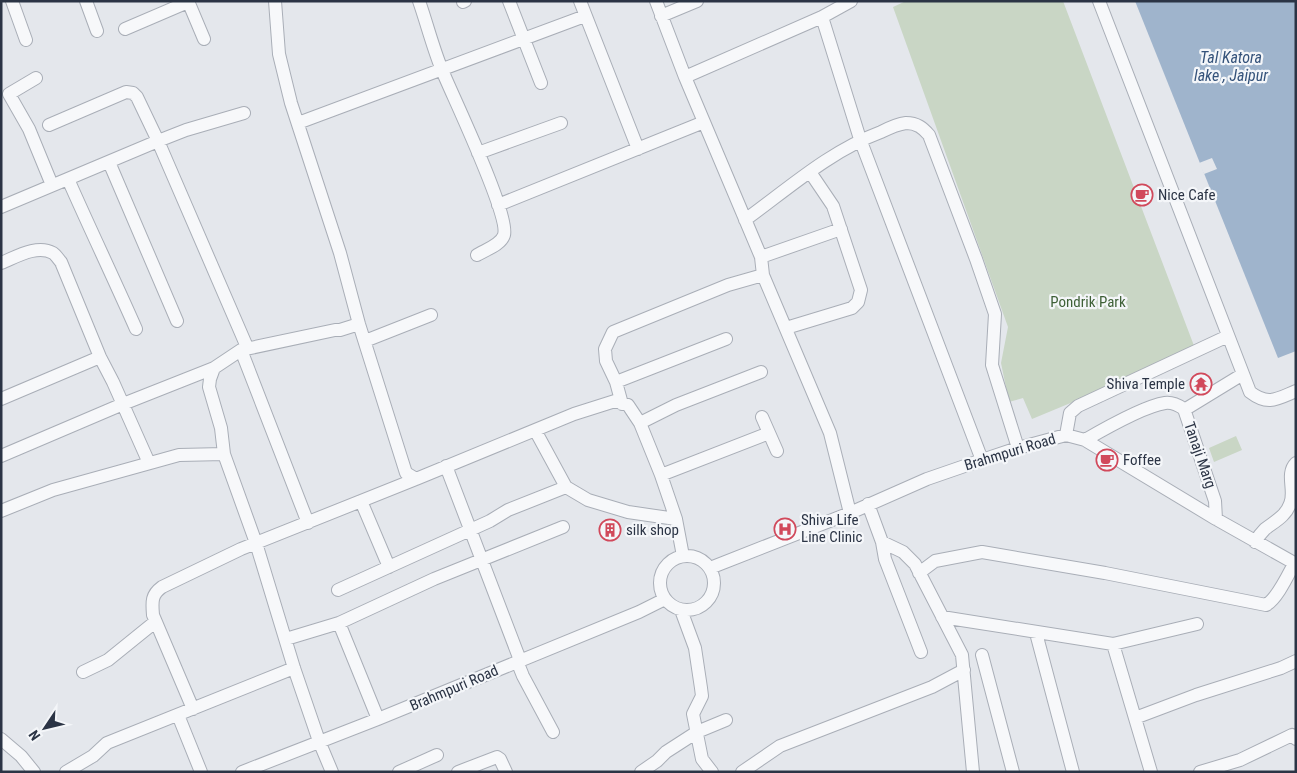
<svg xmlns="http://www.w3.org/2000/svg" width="1297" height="773" font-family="'Roboto Condensed',sans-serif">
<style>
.green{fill:#c9d6c5}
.water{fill:#9fb4cc}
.pier{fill:#e4e7ec}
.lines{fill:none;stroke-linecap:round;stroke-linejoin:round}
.minor-casing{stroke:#a9aeb7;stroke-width:14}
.minor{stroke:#f7f8fa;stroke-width:12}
.labels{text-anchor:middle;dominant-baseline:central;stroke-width:4.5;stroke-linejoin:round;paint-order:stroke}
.poi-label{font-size:15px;fill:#2b3445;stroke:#f4f6f9;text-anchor:start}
.park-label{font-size:15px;fill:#3f6138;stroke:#f4f6f9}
.street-label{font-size:15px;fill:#2b3445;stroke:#f4f6f9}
.water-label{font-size:16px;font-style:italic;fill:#34527a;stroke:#f4f6f9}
</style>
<rect width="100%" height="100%" fill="#e4e7ec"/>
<path class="green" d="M906,1h157l133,350 -164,68 -9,-21 -14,4 -8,-39 7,-36 -115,-320z
M1236,436l6,14 -28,12 -5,-14z"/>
<path class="water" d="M1135,1h161v350l-18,7z"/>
<path class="pier" d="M1212,158l5,11 -13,5 -5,-11z"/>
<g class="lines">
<g class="minor-casing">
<path id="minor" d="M12,1l14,39
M86,1l11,30
M188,1l16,38
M275,1l4,53 12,49 49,150 19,71 47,149 10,6 158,-65 41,-13 13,4 12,18 21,52 15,44 7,37
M419,1c8,23 14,47 23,69 11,27 68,145 62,165 -3,10 -19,15 -27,20
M509,1l32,82
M580,1l58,148
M1099,1l151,391c18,14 27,7 46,-1
M463,2l2,-1
M661,16l36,-15
M822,17l38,122 122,321
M125,29l63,-27
M685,77l137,-60 29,-16
M36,78l-27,16 20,35 23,56
M298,123l287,-107
M49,125l77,-33 7,1 4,4 21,44 28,-11 58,-17
M478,153l83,-30
M109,162l68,159
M68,179c22,50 46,100 68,150
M498,205l206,-83
M1,207l157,-66 89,206
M745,220c44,-32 85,-69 136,-88 8,-4 17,-8 25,-9 11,0 17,5 23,12l47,124 19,55 -3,51 26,83
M761,257l80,-28
M1,263c15,-6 36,-19 52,-10 3,2 6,7 8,9l39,95 13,25 36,81
M763,275l67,158 20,80
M786,328l66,-20 6,-6 3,-12 -28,-84 -23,-34
M365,341l66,-26
M241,350l67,173
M616,382l110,-43
M1,399l99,-42
M622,404l-6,-22 -10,-21 -1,-12 8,-17 115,-47 35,-10 -2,-18 -76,-180 -29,-76
M1189,407l54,-33
M762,417l15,34
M640,423l36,-18 85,-33
M535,430l31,57 22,13 40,12 48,7
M1066,435l4,-22 8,-7 150,-70
M1085,440c19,-11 60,-34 80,-37 7,-1 13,2 19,6l31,92 1,18
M1,456l122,-52 91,-36
M446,466l74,194
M661,475l108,-42
M361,501l28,66
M868,504l14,38 21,10 12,12 47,91 11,117
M1,511l52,-21 126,-35 45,-1
M882,542l3,17 36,93
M1255,542c3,-5 6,-9 10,-13 9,-7 21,-13 25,-25 6,-13 -5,-30 6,-41
M660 583a27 27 0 1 1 54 0a27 27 0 1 1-54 0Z
M710,568l140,-55 77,-34 55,-19 36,-12 48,-13 19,5 131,79 80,45
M919,573l16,-12 47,-9 123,21 161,32c11,-6 22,-30 28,-41
M338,590l152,-69 18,-11 58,-23
M681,610l14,38 6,40 1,8 -9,18 9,45 10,13
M942,617l171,27 84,-20
M339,623l39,96
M1036,633l37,139
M286,639l53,-16 95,-44 129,-52
M1113,644l38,128
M982,655l31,117
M517,661l6,15 30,56
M83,672l25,-12 47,-38
M193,709l-40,-94c-1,-13 -2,-20 9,-28l79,-38 175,-70
M178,715l23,57
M1135,718l61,-23 85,-27 15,-7
M1,739l20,17 13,16
M66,772l27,-16 14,-13 187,-75
M242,772l136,-53 261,-107 26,-13
M332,772l-13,-31 -25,-73 -38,-125 -32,-89 -3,-26 -12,-41 1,-8 4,-11 27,-18 94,-20h5l19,-6
M399,772l38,-17
M458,772l39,-15 3,2 6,13
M641,772l16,-11 9,-9 31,-20 29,-12
M742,772l38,-26 152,-59 32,-17
M1200,772l40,-12 52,-25 4,4"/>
</g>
<use href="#minor" class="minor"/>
</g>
<defs>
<g id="cafe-ring" transform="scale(1.125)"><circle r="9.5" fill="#f4f6f9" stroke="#d1495b" stroke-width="1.5"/><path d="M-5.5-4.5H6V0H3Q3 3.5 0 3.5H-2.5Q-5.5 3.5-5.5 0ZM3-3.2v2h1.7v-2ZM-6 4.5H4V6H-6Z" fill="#d1495b"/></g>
<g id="temple-ring" transform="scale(1.125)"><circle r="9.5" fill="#f4f6f9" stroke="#d1495b" stroke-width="1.5"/><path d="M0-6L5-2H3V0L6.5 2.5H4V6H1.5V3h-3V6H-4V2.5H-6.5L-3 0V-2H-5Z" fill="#d1495b"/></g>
<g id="hospital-ring" transform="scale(1.125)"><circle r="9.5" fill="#f4f6f9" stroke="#d1495b" stroke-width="1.5"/><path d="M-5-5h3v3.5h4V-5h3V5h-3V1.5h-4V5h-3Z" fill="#d1495b"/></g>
<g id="building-ring" transform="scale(1.125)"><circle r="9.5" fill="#f4f6f9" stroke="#d1495b" stroke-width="1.5"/><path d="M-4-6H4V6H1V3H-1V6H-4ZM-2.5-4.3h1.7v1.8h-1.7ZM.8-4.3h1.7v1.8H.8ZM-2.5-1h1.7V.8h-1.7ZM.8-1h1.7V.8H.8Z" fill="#d1495b"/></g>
</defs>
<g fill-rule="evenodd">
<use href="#cafe-ring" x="1142" y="195"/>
<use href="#temple-ring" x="1201" y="384"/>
<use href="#cafe-ring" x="1107" y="460"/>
<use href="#hospital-ring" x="785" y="529"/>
<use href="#building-ring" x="610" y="530"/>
</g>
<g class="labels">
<g class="poi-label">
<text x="1158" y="195">Nice Cafe</text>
<text x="1185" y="384" text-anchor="end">Shiva Temple</text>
<text x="1123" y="460">Foffee</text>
<text x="801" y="520">Shiva Life<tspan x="801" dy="17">Line Clinic</tspan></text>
<text x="626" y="530">silk shop</text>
</g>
<g class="park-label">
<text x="1088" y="302">Pondrik Park</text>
</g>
<g class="street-label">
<text transform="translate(1010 452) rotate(-17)">Brahmpuri Road</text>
<text transform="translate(1200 455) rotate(71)">Tanaji Marg</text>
<text transform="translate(454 688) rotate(-23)">Brahmpuri Road</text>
</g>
<g class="water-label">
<text x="1231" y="57">Tal Katora<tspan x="1231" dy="18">lake , Jaipur</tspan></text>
</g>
</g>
<rect width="1297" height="773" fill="none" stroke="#2b3445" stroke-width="5"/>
<g transform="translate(45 728) rotate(235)" stroke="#f4f6f9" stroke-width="4" paint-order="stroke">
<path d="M0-4L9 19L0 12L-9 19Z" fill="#2b3445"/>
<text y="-8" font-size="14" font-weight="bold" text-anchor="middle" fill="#2b3445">N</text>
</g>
</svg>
